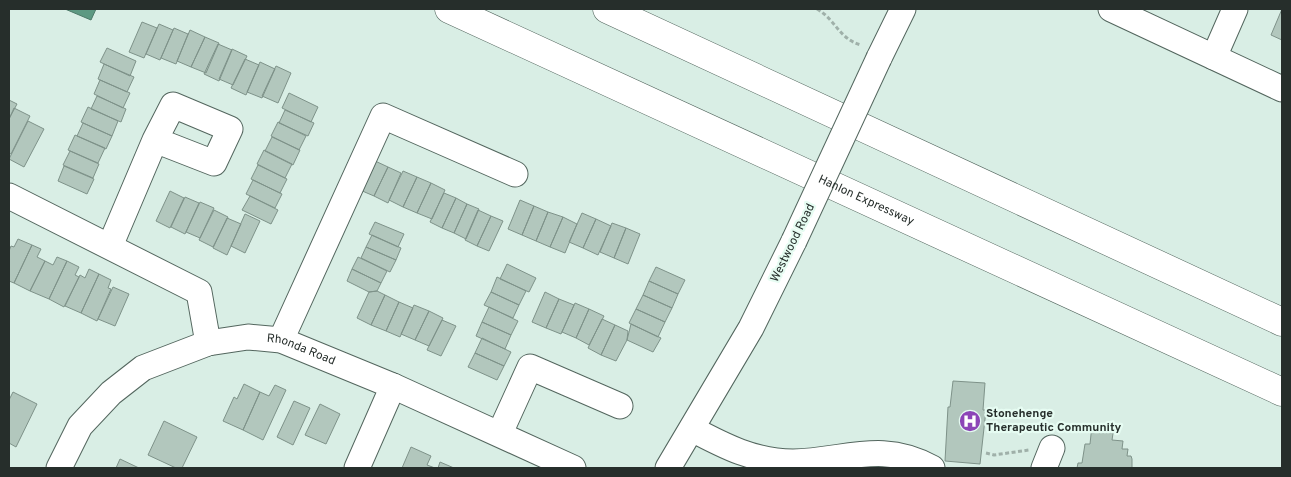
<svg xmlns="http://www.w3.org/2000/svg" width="1291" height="477" font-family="Overpass,sans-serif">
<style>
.water{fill:#5d9982;stroke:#4c7968}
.building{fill:#b2c7bd;stroke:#7e9289}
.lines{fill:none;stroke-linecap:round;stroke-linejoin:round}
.minor-casing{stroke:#53665e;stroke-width:27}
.highway-casing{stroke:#53665e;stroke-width:29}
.path{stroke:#9fb0a9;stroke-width:3;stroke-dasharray:4 2.5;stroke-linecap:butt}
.minor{stroke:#fff;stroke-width:25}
.highway{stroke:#fff;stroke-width:28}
.minor-bridge-casing{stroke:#53665e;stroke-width:27;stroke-linecap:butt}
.minor-bridge{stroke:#fff;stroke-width:25}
.labels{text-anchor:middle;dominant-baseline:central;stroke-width:4.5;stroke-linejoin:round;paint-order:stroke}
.street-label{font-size:12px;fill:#262e2b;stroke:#e6fcf2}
.poi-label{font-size:12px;font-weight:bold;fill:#262e2b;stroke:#e6fcf2;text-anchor:start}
</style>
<rect width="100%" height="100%" fill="#d9eee5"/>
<path class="water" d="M65,9h31l-5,11z"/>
<path class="building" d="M1282,9v31l-11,-5z
M142,22l15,6 -13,30 -15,-6z
M159,24l14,6 -13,30 -14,-6z
M174,28l14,6 -12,30 -15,-6z
M190,30l15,7 -14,30 -14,-6z
M205,37l14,6 -13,30 -15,-6z
M218,44l14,6 -13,31 -15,-7z
M107,48l29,13 -6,15 -30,-14z
M232,49l15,7 -14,29 -14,-6z
M245,59l14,6 -13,30 -15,-7z
M260,62l15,7 -13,29 -15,-6z
M104,64l30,13 -7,15 -29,-13z
M276,66l15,7 -13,30 -16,-7z
M100,80l30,13 -7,15 -29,-14z
M289,93l29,14 -7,15 -29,-14z
M97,96l29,13 -5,13 -30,-13z
M9,100l8,4 -8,15z
M88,107l30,14 -6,15 -31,-14z
M14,108l16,8 -19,38 -2,-1v-34z
M285,110l29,13 -6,13 -29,-13z
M28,121l16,8 -20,38 -15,-8z
M278,122l28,14 -7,14 -28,-14z
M83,123l29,13 -6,13 -29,-13z
M75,135l30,13 -7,15 -30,-13z
M272,137l28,13 -7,15 -28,-14z
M264,150l28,14 -7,14 -28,-14z
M70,151l29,13 -6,14 -30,-13z
M373,160l15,7 -14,29 -14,-6z
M258,165l29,14 -7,14 -29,-14z
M64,166l30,13 -7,15 -29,-13z
M388,167l13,6 -13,30 -14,-7z
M403,171l14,6 -14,30 -14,-7z
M417,177l14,6 -14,30 -14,-6z
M253,180l29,14 -7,14 -29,-14z
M431,183l14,7 -13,29 -15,-6z
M170,191l14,7 -14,30 -14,-7z
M444,193l12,5 -14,30 -12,-6z
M250,196l28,14 -7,14 -29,-14z
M185,197l14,6 -14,31 -14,-7z
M456,198l11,6 -13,29 -12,-5z
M520,200l14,6 -12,29 -14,-6z
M200,202l14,6 -14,30 -14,-6z
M467,204l12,5 -13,30 -12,-6z
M534,206l14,6 -12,29 -14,-6z
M214,210l14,7 -15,30 -14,-7z
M478,210l13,6 -14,30 -12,-6z
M548,212l15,5 -13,30 -14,-6z
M582,213l14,6 -13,29 -14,-6z
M245,214l15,7 -15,32 -14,-7z
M491,216l12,5 -14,30 -12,-5z
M563,217l14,7 -12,29 -15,-6z
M227,218l14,6 -14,31 -14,-7z
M596,219l15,7 -13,29 -15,-7z
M375,222l29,12 -6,13 -29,-13z
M612,223l14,5 -12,30 -14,-6z
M626,228l14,6 -12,30 -14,-6z
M372,235l29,13 -5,12 -30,-13z
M18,239l14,6 -18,38 -5,-2v-30l2,-5 3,1z
M32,245l9,4 -4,8 8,4 -15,30 -16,-8z
M366,247l30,13 -6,12 -29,-14z
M57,257l10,4 -18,38 -19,-8 15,-30 8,4z
M358,257l29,14 -6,12 -29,-14z
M67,261l12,6 -4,8 4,2 -15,30 -15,-8z
M507,264l29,14 -7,14 -29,-13z
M656,267l29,13 -7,14 -29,-13z
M89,269l10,5 -18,39 -16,-7 15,-31 5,3z
M352,269l29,14 -4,8 -8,1 -22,-11z
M99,274l12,6 -3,8 3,1 -14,32 -16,-8z
M497,277l29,14 -7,14 -28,-13z
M649,281l29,13 -6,14 -29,-13z
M113,287l16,7 -14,32 -17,-7z
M377,291l8,4 -14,30 -14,-7 12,-26z
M491,292l28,13 -6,13 -29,-13z
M545,292l14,7 -13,29 -14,-6z
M385,295l14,7 -13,29 -15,-6z
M643,295l29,13 -7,14 -29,-13z
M559,299l15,6 -13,29 -15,-6z
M399,302l14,6 -13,29 -14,-6z
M575,303l14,6 -13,29 -14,-6z
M414,305l15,6 -14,29 -14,-6z
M489,307l29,14 -7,14 -29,-13z
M589,309l15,7 -15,29 -13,-7z
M636,309l29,13 -7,15 -29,-14z
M429,311l14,7 -14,28 -14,-6z
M602,319l13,6 -14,30 -13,-7z
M442,320l14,6 -15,30 -14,-6z
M482,322l29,13 -6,14 -29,-13z
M631,324l30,14 -8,14 -26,-12z
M615,325l13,6 -1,9 -11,21 -15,-6z
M482,338l29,14 -7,14 -29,-13z
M475,353l29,13 -7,14 -29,-13z
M953,381l32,2 -2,27h3l-6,54 -35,-3 3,-54h2z
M244,384l16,8 -17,38 -20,-9 11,-24 3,2z
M275,385l11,5 -23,50 -20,-10 17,-38 9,4z
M13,392l24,12 -21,43 -7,-4v-43z
M294,401l16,7 -17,37 -16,-8z
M320,404l20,10 -14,30 -21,-9z
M164,421l33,16 -15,31h-6l-28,-13z
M1092,425l22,2 -2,13 11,1 -1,8h6l-1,7h4l1,3v9h-55l1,-5h4l3,-19h5z
M411,447l20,9 -4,9 8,3h-33z
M120,459l19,9h-23z
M440,462l14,6h-16z"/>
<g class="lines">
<g class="minor-casing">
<g id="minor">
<path d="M1111,9l171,80"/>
<path d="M1214,57l21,-48"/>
<path d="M879,58l24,-49"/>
<path d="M9,196l190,96 9,51"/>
<path d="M110,246l45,-106 18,-35 57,24 -16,34 -59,-23"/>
<path d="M281,340l102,-224 132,58"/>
<path d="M692,429c32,17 63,33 101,33 52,-1 89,-22 139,6"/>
<path d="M500,433l30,-66 90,39"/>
<path id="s1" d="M59,468l21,-42 31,-33 32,-25 65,-25 40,-6 33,3 112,46 180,82"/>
<path d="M357,468l36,-82"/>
<path d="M668,468l83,-140 43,-87"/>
<path d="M1044,468l8,-20"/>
</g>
</g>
<g class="highway-casing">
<g id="highway">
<path id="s2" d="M449,9l833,383"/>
<path d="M607,9l675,313"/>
</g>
</g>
<path class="path" d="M817,9c19,11 22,30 44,36
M986,453l8,2 35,-5"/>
<use href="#minor" class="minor"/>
<use href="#highway" class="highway"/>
<g class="minor-bridge-casing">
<path id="minor-bridge" d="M794,241l85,-183"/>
</g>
<use href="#minor-bridge" class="minor-bridge"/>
</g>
<defs>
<g id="hospital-disc" transform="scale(1.125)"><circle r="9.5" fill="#8c45b7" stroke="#e6fcf2"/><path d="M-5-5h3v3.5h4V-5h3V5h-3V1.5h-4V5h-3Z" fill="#fff"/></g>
</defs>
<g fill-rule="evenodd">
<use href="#hospital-disc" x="970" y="421"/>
</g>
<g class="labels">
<g class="street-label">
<text stroke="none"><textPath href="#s2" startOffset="459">Hanlon Expressway</textPath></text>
<text transform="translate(793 243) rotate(-64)">Westwood Road</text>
<text stroke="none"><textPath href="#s1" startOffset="298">Rhonda Road</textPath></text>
</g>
<g class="poi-label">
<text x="986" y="414">Stonehenge<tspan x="986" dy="14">Therapeutic Community</tspan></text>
</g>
</g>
<rect width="1291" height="477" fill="none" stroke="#262e2b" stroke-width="20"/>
</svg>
